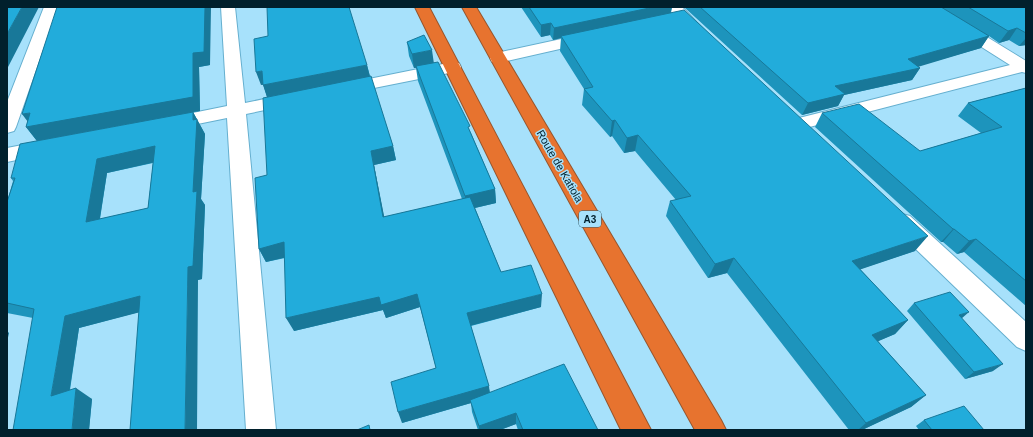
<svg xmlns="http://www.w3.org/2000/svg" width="1033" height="437" font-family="Helvetica,sans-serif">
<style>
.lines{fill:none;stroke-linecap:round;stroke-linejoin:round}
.street-casing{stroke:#65afcf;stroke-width:2}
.highway-casing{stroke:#96562e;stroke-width:2}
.street{fill:#fff;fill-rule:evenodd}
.highway{fill:#e7732f;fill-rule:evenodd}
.wall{fill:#1d94bc;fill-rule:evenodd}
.shaded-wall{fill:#187899}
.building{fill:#22acdb;stroke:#187899;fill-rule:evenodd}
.labels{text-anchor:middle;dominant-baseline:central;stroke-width:3;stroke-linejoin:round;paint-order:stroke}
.shield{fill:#a7e1fb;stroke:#335a6a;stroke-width:1}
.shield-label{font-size:10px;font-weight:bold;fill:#01202c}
.street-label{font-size:11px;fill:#01202c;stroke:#a7e1fb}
</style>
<rect width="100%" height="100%" fill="#a7e1fb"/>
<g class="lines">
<g class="street-casing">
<path id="street" d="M44,7h14l-42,120 -2,4 -7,2v-31z
M221,7h14l10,96 48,-10 6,2 3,4 -3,4 -53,11 30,316h-30l-19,-312 -59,12 -7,-2 -2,-4 2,-4 7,-2 59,-12z
M666,7h16l24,25 -2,3 -6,2 -6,-2z
M921,7h17l88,54v12l-4,-1 -224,58 -7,-2 -2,-4 2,-4 219,-55 -87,-55z
M589,33l6,2 2,3 -2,3 -97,22 -6,-1 -2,-4 2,-4z
M453,62l6,1 2,4 -2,4 -115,23 -6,-1 -3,-4 3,-4 6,-1z
M48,140l7,2 3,5 -3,5 -48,10v-14z
M902,214l8,2 116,106v29l-9,-4 -123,-119 -3,-6 3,-6z"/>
</g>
<g class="highway-casing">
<path id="highway" d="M415,7h14l222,423h-30z
M462,7h14l245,413 5,10h-31z"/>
</g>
<use href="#street" class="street"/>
<use href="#highway" class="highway"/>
</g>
<path class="wall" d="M57,7l153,58 -11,2 1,44 -7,1 12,22 -4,65 4,6 -3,74 -4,1 -59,32 -60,16 -9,62 22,9 -3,31 -56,-112 -26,-5v-111l6,-21 -2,-3 122,-55 -96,18 -11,-14zM153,163l-5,45 -48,11 7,-46z
M521,7h151l-1,6 244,238 -55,18 48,51 -13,14 -17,7 48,54 -15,12 -49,23h-13l-122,-157 -19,5 -42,-62 4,-15 6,-1 -41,-49 -11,2 -12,-17 -2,1 -28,-32 2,-16 -24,-38 1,-13 -8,2 -3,-5 -9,2z
M684,7h342v38l-7,1 -10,-6 -10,3 -10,-7 -8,12 -63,18 2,2 -8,12 -68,15 -6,11 -36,9z
M407,42l27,21 37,70 24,56 1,14 -21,5 26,64 40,35 -70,19 19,66 108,38h-80l-2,-6 -16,6h-22l-6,-18 -1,-9 -69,20 34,-55 -16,-61 -34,11 -3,-8 -89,21 -9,-73 -19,4 -7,-13 8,-74v-78l-4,-13 -2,1 106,-20 3,11 23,70 3,14 -22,5 10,52 78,-18 -44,-118 -2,-13h-2l-5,-12z
M1026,88v218l-62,-54 -7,2 -14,-12h-2l-126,-115 7,-14 98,38 61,-18 -23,-17 10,-13z
M914,303l48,16 31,52 -28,8 -58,-68z
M924,420l60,10h-65l-3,-4z"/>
<path class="shaded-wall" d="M22,7h17l-32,62v-35z
M205,7h6l-1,58 -11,2 1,44 -7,1 12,22 -4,65 4,6 -3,74 -4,1 -1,150h-12l3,-163 5,-75v-80l-156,29 -11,-14 5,-1 -9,-12 8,-1 163,-60z
M654,7h18l-2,8 -109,21v2l-8,2 1,-12z
M551,23l-1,12 -9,2v-12z
M1017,28l-8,12 -10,3 9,-12z
M989,36l-8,12 -80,24 7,-13z
M1026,38v7l-7,1z
M432,50l2,14 -20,4 -2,-14z
M367,65l3,12 -103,20 -4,-12z
M920,68l-8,12 -68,15 -6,11 -36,9 6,-12 27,-17z
M262,71l5,13 -6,1 -5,-13z
M615,120l-3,16 -2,1 2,-16z
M638,135l-3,16 -11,2 3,-15z
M155,146l9,14 -57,13 -10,63 -11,-14 11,-63z
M393,146l3,14 -22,5 13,66 -4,-14 -12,-66z
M495,189l1,14 -30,7 -1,-14z
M953,229h1l-11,13h-2z
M928,236l-13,15 -74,25 11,-15z
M976,239l-12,13 -7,2 12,-13z
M284,242l7,14 -25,6 -7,-13z
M734,258l-7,15 -19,5 7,-14z
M417,294l3,13 -34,11 -3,-8 -89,21 -8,-13 93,-21z
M542,294l-1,13 -72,19 -2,-13z
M140,296l12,13 -73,19 -12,79 -16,-11 14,-80z
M969,312l-8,7 -2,-4z
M908,320l-13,14 -35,15 12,-14z
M7,331l2,2 -2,9z
M1003,364l-10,7 -28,8 9,-7z
M489,386l1,12 -20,2 1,3 -69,20 -4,-11z
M76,388l16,11 -3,31h-17z
M926,395l-15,12 -49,23h-4l8,-7z
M516,413v11l-16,6h-21v-4z"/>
<path class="building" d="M7,7h15l-15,27z
M57,7h148l-1,45 -11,1v44l-167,30 4,-14 -8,1z
M267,7h82l18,58 -104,20 -1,-14 -6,1 -2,-33 14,-3z
M529,7h125l-100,21 -3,-5 -10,2z
M700,7h241l48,29 -81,23 12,9 -85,18 10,8 -37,9z
M968,7h58v26l-9,-5 -9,3z
M684,10l244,226 -76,25 56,59 -36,15 54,60 -60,28 -132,-165 -19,6 -45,-63 21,-5 -53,-61 -11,3 -12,-18 -3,1 -28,-32 9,-2 -32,-51z
M424,35l8,15 -20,4 -5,-12z
M438,62l32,64 -2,1 27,62 -30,7 -49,-130z
M371,76l22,70 -22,5 12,66 87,-20 31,75 30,-7 11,29 -75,19 22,73 -91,26 -7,-30 45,-14 -19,-74 -36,11 -2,-8 -93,21 -2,-76 -25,7 -4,-71 12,-3 -4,-77z
M1026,88v193l-50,-42 -7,2 -15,-12h-1l-131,-116 37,-9 61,47 82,-24 -34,-24z
M193,112v8l4,-1 -4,73 4,-1 -4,75 -5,1 -3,163h-55l10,-134 -75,20 -14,80 25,-8 -4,42h-59l21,-121 -27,-6v-101l8,-24h-4l9,-34zM155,146l-7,62 -62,14 11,-63z
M950,292l19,20 -10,3 44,49 -29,8 -60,-69z
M564,364l34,66h-75l-7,-17 -37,13 -9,-26z
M964,406l20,24h-52l-8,-10z
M369,425l1,5h-13z"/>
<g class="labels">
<rect class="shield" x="579" y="211" width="22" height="16" rx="3"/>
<g class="shield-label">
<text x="590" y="219">A3</text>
</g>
<g class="street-label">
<text transform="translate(560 166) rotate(60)">Route de Katiola</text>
</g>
</g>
<rect width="1033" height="437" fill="none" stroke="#01202c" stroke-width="16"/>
</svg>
